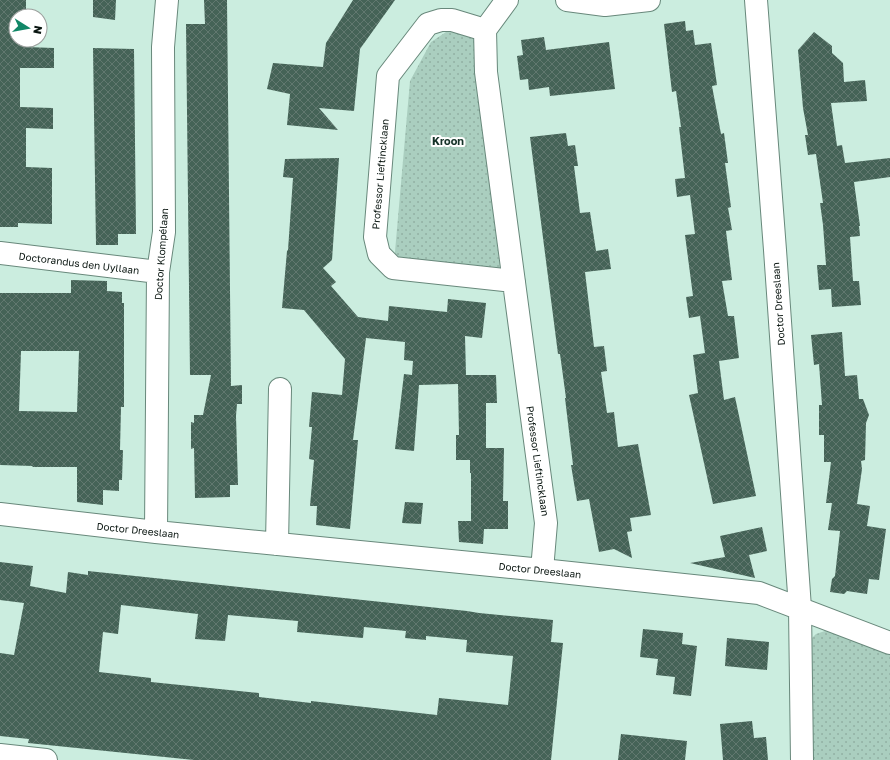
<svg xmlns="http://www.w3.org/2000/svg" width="890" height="760" font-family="'Golos Text',sans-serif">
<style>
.grass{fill:url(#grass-dots)}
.building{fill:url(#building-cross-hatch);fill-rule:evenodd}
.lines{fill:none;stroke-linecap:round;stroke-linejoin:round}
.minor-casing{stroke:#68887b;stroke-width:24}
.minor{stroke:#fff;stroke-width:22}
.labels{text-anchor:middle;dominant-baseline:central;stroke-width:4;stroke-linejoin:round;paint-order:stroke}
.street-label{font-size:10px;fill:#091510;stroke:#fff}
.neighbourhood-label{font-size:11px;font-weight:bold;fill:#163329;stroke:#fff}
</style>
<defs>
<pattern id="grass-dots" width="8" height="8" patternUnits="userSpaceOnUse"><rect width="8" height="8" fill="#aacebf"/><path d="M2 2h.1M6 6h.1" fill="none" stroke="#91b0a3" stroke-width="1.8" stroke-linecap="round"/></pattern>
<pattern id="building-cross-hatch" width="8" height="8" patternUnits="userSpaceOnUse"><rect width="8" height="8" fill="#456357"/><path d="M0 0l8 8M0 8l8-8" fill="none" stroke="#61786f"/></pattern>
</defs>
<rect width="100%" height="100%" fill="#cbeddf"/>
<path class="grass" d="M454,31l23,7 -2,33 26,203 -107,-11 16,-182 21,-39 15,-10z
M828,630l62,23v107h-78l-4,-118 8,-8z"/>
<path class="building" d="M0,0h26v16h-10v24h10v7l28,1v20h-34v39l33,1v21l-27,-1v39l26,1v56l-34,-1v4h-18z
M93,0h23l-1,20 -22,-3z
M204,0h23l4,386 11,-1v19h-5l-1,12 2,69h-8v12l-35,1 -1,-50 -3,1v-27l3,1v-8h9l8,-40h-21l-4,-351h19z
M353,0h42l-35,49 -6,62 -35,-3 19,22 -51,-5 3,-31 -23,-5 6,-26 50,4 3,-24z
M685,21l1,10 7,-1 2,15 16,-2 6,42 -5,1 9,48 3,-1 4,30h-3l6,44 -3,1 4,22 -6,1 6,49 -10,1 6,35h6l5,42 -20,3 5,39 11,-3 21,99 -43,8 -24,-109 9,-2 -5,-38 12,-2 -5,-37 -11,2 -3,-21 7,-1 -8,-61 10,-1 -5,-39 -13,2 -2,-18 10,-1 -6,-51h2l-5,-36 -4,1 -8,-68z
M814,32l18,14v7l11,10 1,19 21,-2 2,21 -36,2 6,43 5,-1 3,18 45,-5v19l-36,5 6,44h-1l1,10 -10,1 3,44h6l2,24 -29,2 -1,-18 -12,1 -2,-25h9l-3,-40 -3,-22h3l-7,-49 -8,1 -3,-20h3l-5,-27 -5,-58z
M544,37l2,13 63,-8 6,47 -65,7 -1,-9 -20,3 -1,-11 -8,1 -3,-24 6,-1 -2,-15z
M93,48l41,1 2,185h-18v11h-22z
M566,133l2,13 7,-1 3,21h-4l6,47 10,-1 6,39 12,-2 3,20 -26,3 9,75 10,-1 3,25 -6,1 6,41 7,-1 4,35 20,-3 13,71 -21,3 2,13 -5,1 5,26 -18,-9 -15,3 -10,-53 -12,2 -6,-36h2l-8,-67h1l-6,-44h-2l-28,-217z
M339,158l-7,102 -9,8 13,14 -5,4 27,31 30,4 1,-15 58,6 1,-13 38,4 -4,35 -17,-2 1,39h30l1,28h-11v45h18l-1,53h5v28h-24l-1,15 -24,-2 -1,-21h13v-48h-1v-13h-14v-25h3l-1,-51 -39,1 -5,66 -19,-2 9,-75 8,1 1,-14 -9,-1 1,-18 -39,-4 -13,102h5l-8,89 -34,-4 1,-19h-7l4,-46 -5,-1 3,-32h-3l3,-35 30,3 3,-36 -41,-49 -22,-2 5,-57 1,-1 5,-72 -10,-1 2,-18z
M71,280l36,1v10l15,1v11h2v104h-3l-1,43h3l-1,30h-3v11l-16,-1v15l-26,-3v-35h-45l1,-1 -33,-1v-172h71zM21,351h58l-2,61 -58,-1z
M842,332l3,44 12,-1 2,24h4l6,16 -3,8 -1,37 -4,1 1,8 -5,35 13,2 -3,20 19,3 -7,51 -10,-1 -2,15 -20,-3 -3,3 -14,-2 2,-13 3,-3 5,-45 -12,-1 4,-27h-6l5,-41h-7v-27h-5v-30h3l-3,-41 -5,1 -3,-30z
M405,502l18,1 -2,21 -19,-1z
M762,527l5,24 -18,4 6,23 -65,-15 35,-6 -5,-21z
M0,562l33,4 -3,20 36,7 2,-21 20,3v-4l379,40 12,2 74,7 -2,22 12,1 -12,117h-357l-166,-17 1,-4 -29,-3v-83l14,2 10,-52 -24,-3zM121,605l77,9 -3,25 30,2 3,-26 70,6 -1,11 66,6 1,-11 42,4 -1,7 21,2v-4l41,4 -1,12 47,4 -5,49 -69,-7 -2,17 -126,-14v2l-52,-6v-4l-108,-11v-4l-52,-6 4,-40 15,2z
M643,629l40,4 -1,11 15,2 -6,50 -18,-2 2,-17 -19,-2 2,-16 -18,-2z
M727,638l42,4 -2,28 -42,-4z
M752,721l2,17 12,-1 2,23h-45l-3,-36z
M621,734l66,7 -2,19h-67z"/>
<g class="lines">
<g class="minor-casing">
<path id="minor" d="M507,0l-22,30 1,42 60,451 -4,47
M567,0l38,5 44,-5
M756,0l19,250 25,358 2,152
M485,30l-33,-10h-11l-13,4 -40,52 -13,161 4,17 14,14 121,13
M0,253l158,19
M0,514l156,18 386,38 217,23 131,50
M156,532l2,-260 6,-40 -1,-185 4,-47
M277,544l3,-155
M0,755l46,5"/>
</g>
<use href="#minor" class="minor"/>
</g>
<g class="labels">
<g class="street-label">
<text transform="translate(380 174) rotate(-85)">Professor Lieftincklaan</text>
<text transform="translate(161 254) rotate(-86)">Doctor Klompélaan</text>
<text transform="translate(79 263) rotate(7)">Doctorandus den Uyllaan</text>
<text transform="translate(778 304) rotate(-94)">Doctor Dreeslaan</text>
<text transform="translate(538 461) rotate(82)">Professor Lieftincklaan</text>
<text transform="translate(138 530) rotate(6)">Doctor Dreeslaan</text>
<text transform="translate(540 570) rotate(6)">Doctor Dreeslaan</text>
</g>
<g class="neighbourhood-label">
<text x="448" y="140">Kroon</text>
</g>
</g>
<g transform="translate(28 28) rotate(101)"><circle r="19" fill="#ffffff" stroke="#9da19f"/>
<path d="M0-3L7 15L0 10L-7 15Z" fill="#118767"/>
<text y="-6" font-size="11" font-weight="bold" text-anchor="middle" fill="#091510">N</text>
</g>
</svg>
